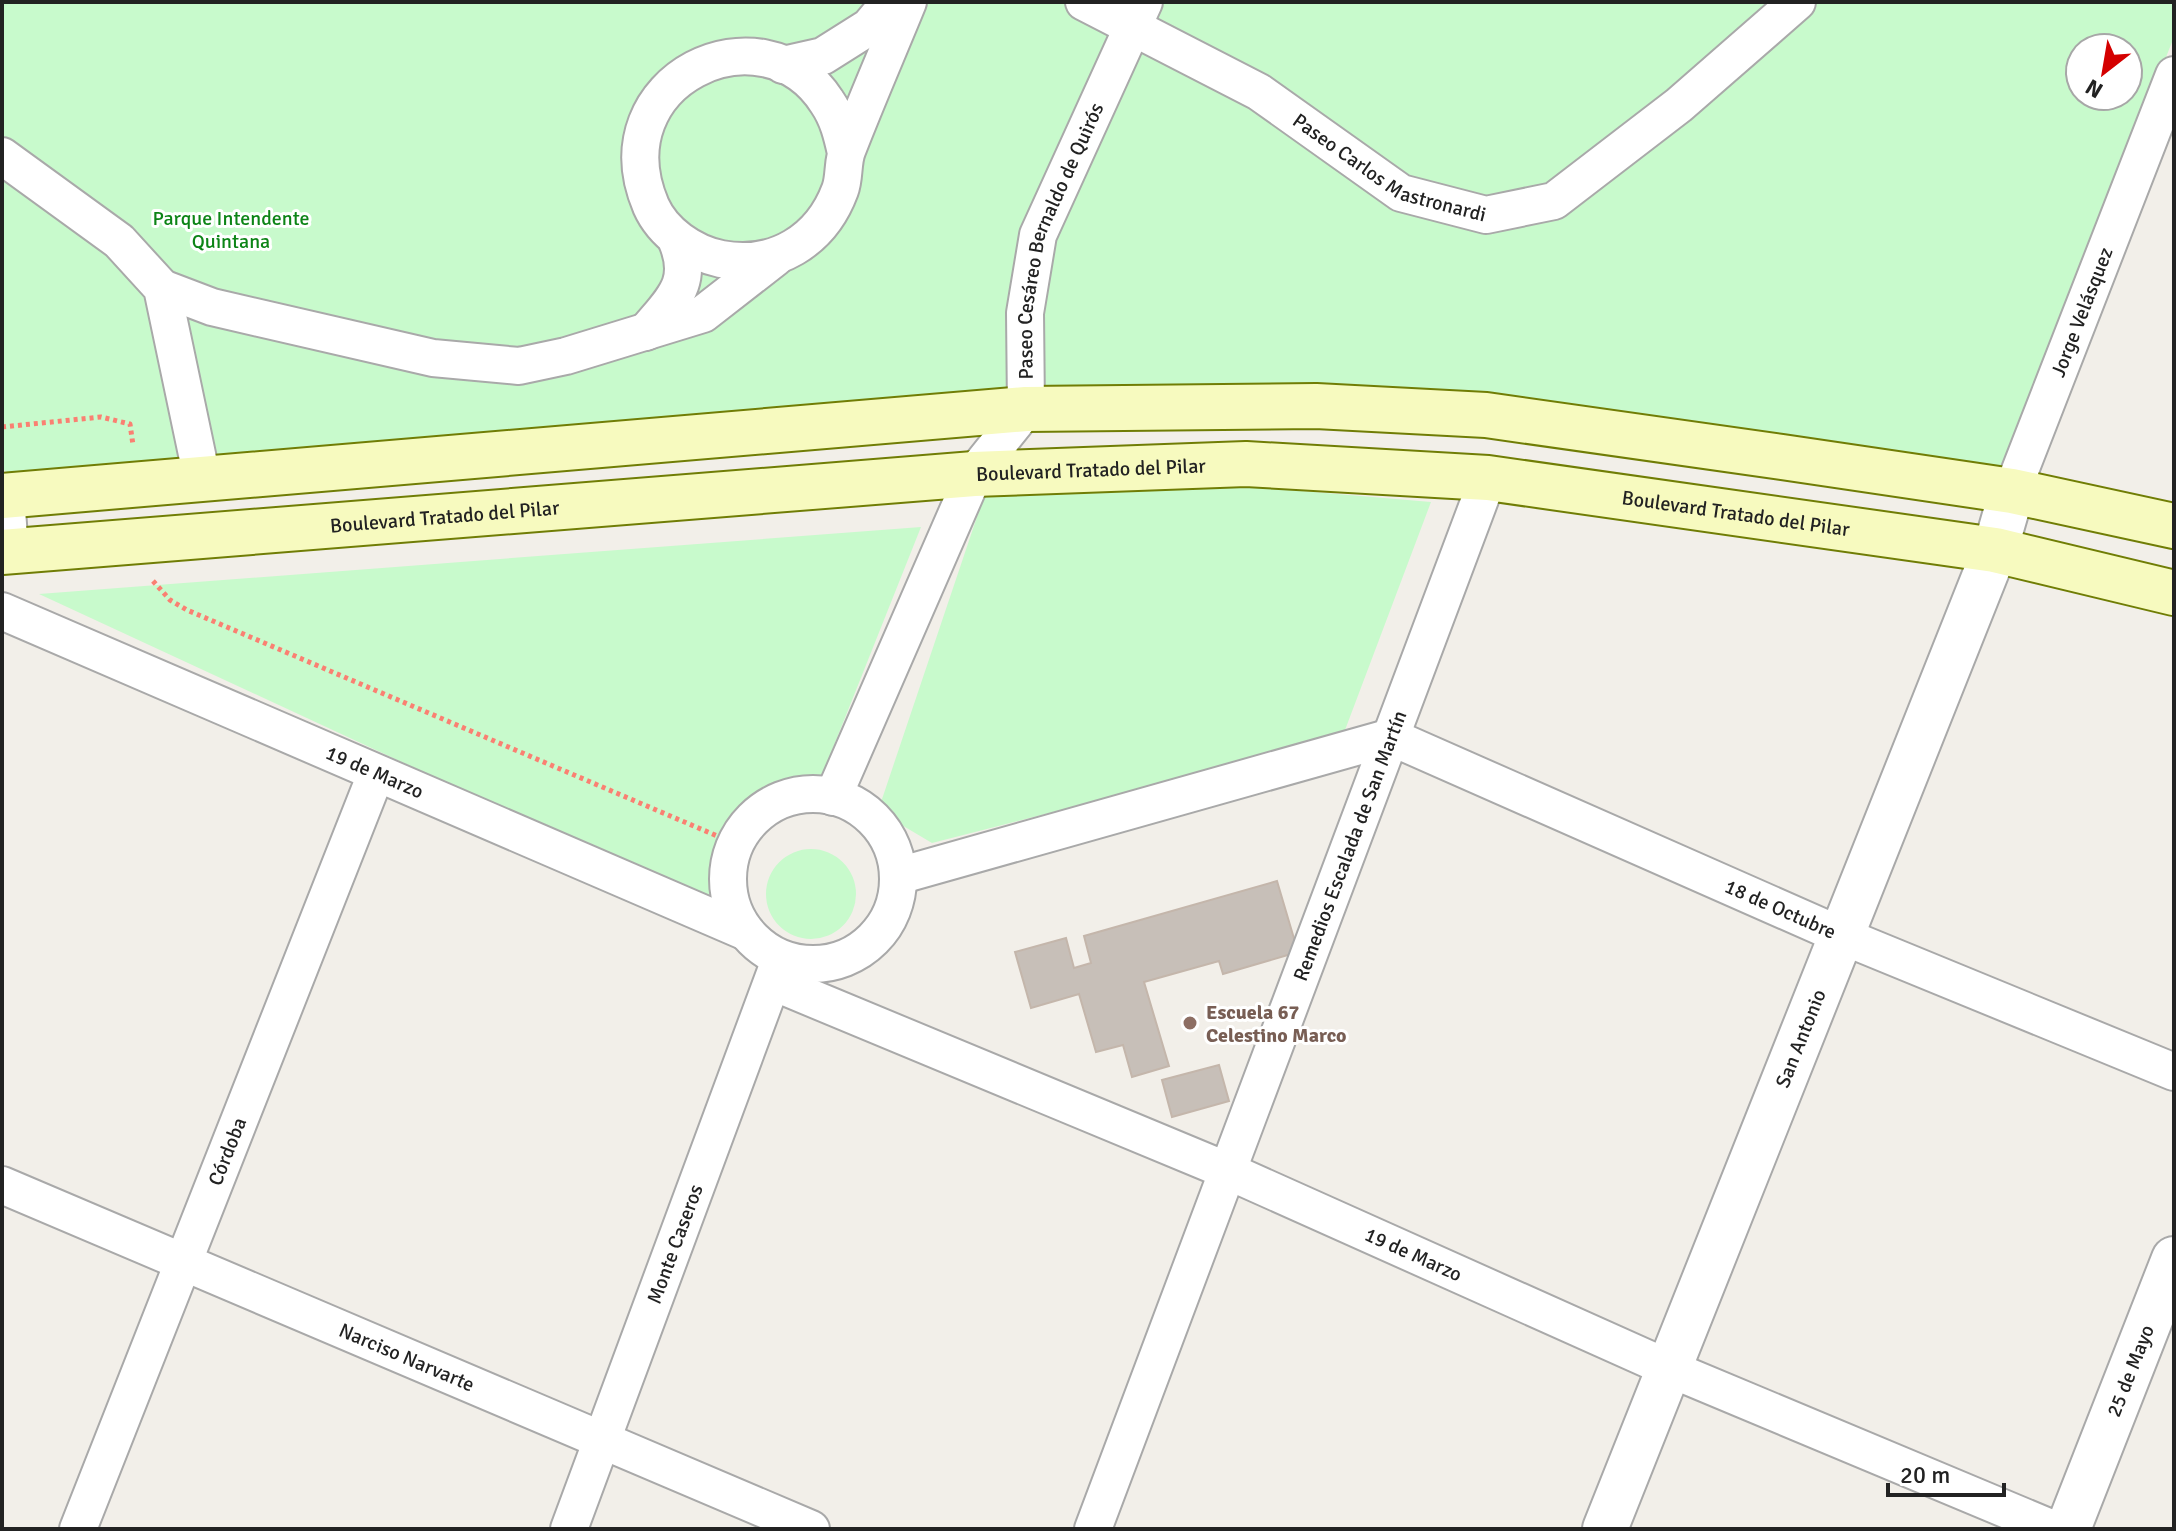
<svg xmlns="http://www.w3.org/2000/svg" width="2176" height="1531" font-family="Signika,sans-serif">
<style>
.park{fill:#c8facc;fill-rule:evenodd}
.building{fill:#c7bfb8;stroke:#c4b6ab;stroke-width:2}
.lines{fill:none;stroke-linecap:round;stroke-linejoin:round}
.minor-casing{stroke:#a9a9a9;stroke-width:40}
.tertiary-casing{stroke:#a9a9a9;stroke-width:48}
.secondary-casing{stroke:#707d05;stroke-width:48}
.path{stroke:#fa8072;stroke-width:5;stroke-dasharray:4 4;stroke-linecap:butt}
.minor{stroke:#fff;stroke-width:36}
.tertiary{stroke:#fff;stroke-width:44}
.secondary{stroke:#f7fabf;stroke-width:44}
.education-dot{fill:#8d6e63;stroke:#fff;stroke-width:3}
.labels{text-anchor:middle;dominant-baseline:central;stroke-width:6;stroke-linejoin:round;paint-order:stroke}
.street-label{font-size:20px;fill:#222;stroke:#fff}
.park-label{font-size:20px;fill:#0c8416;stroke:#fff}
.education-label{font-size:20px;font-weight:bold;fill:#785e54;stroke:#fff;text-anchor:start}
</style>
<rect width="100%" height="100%" fill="#f2efe9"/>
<path class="park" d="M2,2h2172v35l-172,434 -1005,-75 -988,77 -7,-4zM2080,48h48v48h-48z
M1255,487l176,15 -89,236 -410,105 -54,-32 106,-315z
M921,527l-102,256c-77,-11 -126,54 -100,126l-680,-315z
M766 894a45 45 0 1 1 90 0a45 45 0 1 1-90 0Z"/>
<path class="building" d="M1277,881l21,71 -75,22 -4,-13 -75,21 25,84 -37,11 -9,-32 -27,7 -17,-58 -48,14 -16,-56 51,-14 8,30 17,-5 -7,-27z
M1219,1065l10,36 -57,16 -10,-37z"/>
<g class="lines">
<g class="minor-casing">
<g id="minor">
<path id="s1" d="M1084,2l175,90 142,101 85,22 68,-14 125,-96 118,-103"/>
<path d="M783,65l40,-9 46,-29 21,-25"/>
<path d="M846,153c-4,-18 -8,-35 -19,-51 -64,-100 -230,-22 -176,104 12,27 41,47 70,53 54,10 100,-18 119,-69 5,-13 2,-29 8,-42 19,-49 40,-97 60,-146"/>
<path d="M2,156l117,85 43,47 40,190"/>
<path d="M162,288l50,19 221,51 86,8 47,-10 137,-42 72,-56"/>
<path d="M646,332c27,-33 49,-49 30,-93"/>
<path id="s2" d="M2012,491l162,-416"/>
<path d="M2,493l4,3 4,56"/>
<path id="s3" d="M2,611l744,321"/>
<circle cx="813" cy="879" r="85"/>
<path id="s4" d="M833,797l141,-323 52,-65 -1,-96 13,-78 106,-233"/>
<path id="s5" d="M898,876l493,-139 449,198 334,137"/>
<path id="s6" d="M773,982l455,189 440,197 385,161"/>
<path id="s7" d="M2,1185l809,344"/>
<path id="s8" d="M78,1529l298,-755"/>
<path id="s9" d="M569,1529l211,-569"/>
<path id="s10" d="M1093,1529l395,-1051"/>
</g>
</g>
<g class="tertiary-casing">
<g id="tertiary">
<path id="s11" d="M1605,1529l390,-979 17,-59"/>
<path id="s12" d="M2068,1529l106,-270"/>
</g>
</g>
<g class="secondary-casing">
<g id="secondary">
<path d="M2,496l1024,-87 290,-3 170,9 296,42 230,34 162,35"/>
<path id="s13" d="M2,552l972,-78 272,-10 242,14 507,72 179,43"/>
</g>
</g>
<path class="path" d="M2,427l99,-10 29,7 3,21
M153,581l17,19 17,10 549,234"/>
<use href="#minor" class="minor"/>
<use href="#tertiary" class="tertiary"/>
<use href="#secondary" class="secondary"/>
</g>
<circle class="education-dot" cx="1190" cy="1023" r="8"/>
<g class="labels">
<g class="street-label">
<text stroke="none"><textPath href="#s1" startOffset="350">Paseo Carlos Mastronardi</textPath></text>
<text stroke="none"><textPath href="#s4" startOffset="610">Paseo Cesáreo Bernaldo de Quirós</textPath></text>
<text stroke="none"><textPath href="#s2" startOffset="192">Jorge Velásquez</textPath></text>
<text stroke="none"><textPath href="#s13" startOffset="1092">Boulevard Tratado del Pilar</textPath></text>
<text stroke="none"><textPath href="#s13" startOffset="1740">Boulevard Tratado del Pilar</textPath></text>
<text stroke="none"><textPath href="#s13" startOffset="444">Boulevard Tratado del Pilar</textPath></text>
<text stroke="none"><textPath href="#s3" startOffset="406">19 de Marzo</textPath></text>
<text stroke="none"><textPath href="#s10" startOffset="730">Remedios Escalada de San Martín</textPath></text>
<text stroke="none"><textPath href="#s5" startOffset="938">18 de Octubre</textPath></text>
<text stroke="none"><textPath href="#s11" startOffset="528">San Antonio</textPath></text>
<text stroke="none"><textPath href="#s8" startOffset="406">Córdoba</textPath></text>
<text stroke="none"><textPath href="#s9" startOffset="304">Monte Caseros</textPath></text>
<text stroke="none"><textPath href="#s6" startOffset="696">19 de Marzo</textPath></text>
<text stroke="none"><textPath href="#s7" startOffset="440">Narciso Narvarte</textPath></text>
<text stroke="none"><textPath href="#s12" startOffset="170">25 de Mayo</textPath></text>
</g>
<g class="park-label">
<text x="231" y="218">Parque Intendente<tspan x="231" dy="23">Quintana</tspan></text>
</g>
<g class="education-label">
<text x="1206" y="1012">Escuela 67<tspan x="1206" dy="23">Celestino Marco</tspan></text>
</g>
</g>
<rect width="2176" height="1531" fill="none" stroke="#222222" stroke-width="8"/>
<g transform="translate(2104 72) rotate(211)"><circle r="38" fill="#ffffff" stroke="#a7a7a7" stroke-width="2"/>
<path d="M0-6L14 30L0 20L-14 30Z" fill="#d40000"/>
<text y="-12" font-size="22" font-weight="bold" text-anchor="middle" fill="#222222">N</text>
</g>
<path d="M1888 1483v12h116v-12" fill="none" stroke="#222222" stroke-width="4"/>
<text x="1900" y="1483" font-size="24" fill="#222222" stroke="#ffffff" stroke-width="6" paint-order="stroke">20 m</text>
</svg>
